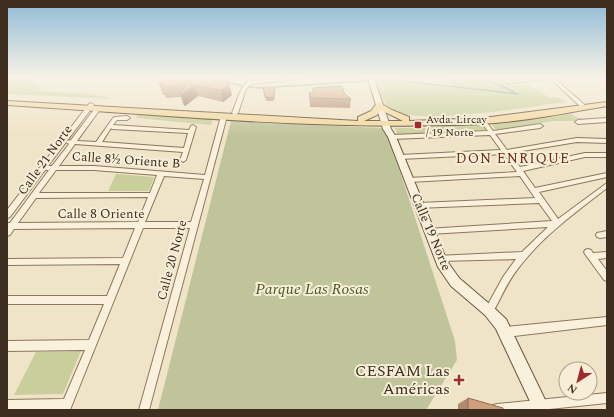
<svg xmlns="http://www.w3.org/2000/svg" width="614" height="417" font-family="Spectral,serif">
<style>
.green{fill:#c9cf9b}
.cemetery{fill:#bfc49a}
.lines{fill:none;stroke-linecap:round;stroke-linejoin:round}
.stream{stroke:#6f938a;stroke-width:1.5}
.street-casing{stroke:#8d765c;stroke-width:2}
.secondary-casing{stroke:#6f573f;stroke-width:2}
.primary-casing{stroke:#5b4430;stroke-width:2}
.street{fill:#faf1dc;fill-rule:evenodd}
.secondary{fill:#faf1dc;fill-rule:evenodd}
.primary{fill:#f3d9a0;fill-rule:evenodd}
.wall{fill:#b2896c}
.shaded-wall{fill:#916f58}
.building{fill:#cf9f7d;stroke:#916f58}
.poi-dot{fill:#9e2a2b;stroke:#f7eed8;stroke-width:1.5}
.labels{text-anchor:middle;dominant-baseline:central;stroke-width:4;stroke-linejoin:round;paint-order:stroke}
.far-poi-label{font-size:11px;fill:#3d2e20;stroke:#f7eed8;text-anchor:start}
.street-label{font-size:13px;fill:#3d2e20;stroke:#f7eed8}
.neighbourhood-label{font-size:14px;letter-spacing:1px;fill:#6b2e1e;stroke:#f7eed8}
.near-park-label{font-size:16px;font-style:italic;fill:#4d5a26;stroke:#f7eed8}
.near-poi-label{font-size:16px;fill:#3d2e20;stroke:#f7eed8;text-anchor:end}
</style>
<rect width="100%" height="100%" fill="#f0e4c8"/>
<path class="green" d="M7,78c11,-1 31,-1 34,13l50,3 23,5 -106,-5z
M446,78h51l15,7 14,-1 23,13 11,1 6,4c-30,4 -156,25 -176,7 -8,-7 -10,-21 -14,-30l78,8z
M570,113l6,4 14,4h-37l-57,9 -6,-8z
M138,114l75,5 -2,6 -75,-7z
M481,123l6,7 -90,5 -2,-7h31z
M116,174l38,3 -5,14h-41z
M81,351l-18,43 -49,1 22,-43z"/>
<path class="cemetery" d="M231,121l151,7 5,3 68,210 2,19 -31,50h-268z"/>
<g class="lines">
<path class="stream" d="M215,78l8,3
M483,78l31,14
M377,80h17l124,14
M227,82l15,4
M247,87l18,1
M274,87l95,-6"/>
<g class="street-casing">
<path id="street" d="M290,78h12l-2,1 -49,5 -5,5 -8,24 -3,2 -3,-2c5,-11 8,-27 17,-33l4,1z
M499,78h5l6,3 44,-3 34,30 -1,1h-4l-32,-30 -42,4z
M91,103l3,2 -46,61h4l17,-22 -3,-2 1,-1 4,-1 25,-33 2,-1 3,2 -24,33 19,1 17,-24 2,-1 12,-1 3,2 -3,2h-10l-4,5 76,5 2,-4 2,-1 3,2 -10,33 -3,2 -3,-2 3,-8 -108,-8 -16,22h35l111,9 16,-59 3,-2 3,2 -78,294h-10l51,-182h-47l-73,182h-63v-10l57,-1 21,-49 -78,1v-10l82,-1 15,-36h-97v-8h100l13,-32 -113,1v-6l116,-1 12,-30 -121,1 -4,6 -3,1v-13h3l39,-53h-4l-35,47 -3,1v-8l82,-106zM111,128l1,1 76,4 -4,15 -82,-6zM56,170h38l63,5 -7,18h-111zM164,176l40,3 -13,43h-46zM148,197l-10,25 -120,1 18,-25z
M607,118v4l-29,2 -3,-2 3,-2z
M483,119l2,1 8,11 47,-7 3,2 -3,2 -45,6 12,16 70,-12 30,1v4l-30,-1 -67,11 10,14 65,-14h22v4h-22l-62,14 12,17 72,-15v4l-68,15 19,27 49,-36v5c-31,24 -63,47 -87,78 -12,14 -19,32 -28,48l-3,1 -3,-1 -1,-3 1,-3 17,-31 13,-18 -77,2 -3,-1 -1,-2 1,-2 86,-4 26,-25 -119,7 -3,-1 -1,-2 1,-2 126,-8 -13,-18 -122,5 -1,-2 3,-3 116,-5 -15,-22 -111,6 -3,-2 3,-2 108,-6 -13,-18 -104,5 -3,-2 3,-2 101,-5 -11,-15 -98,4 -3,-2 3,-2 96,-4 -8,-10z
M607,231v6l-7,1 -3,-1 -1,-2 1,-2z
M588,249l3,1 2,3 14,-1v6l-9,1 9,12v10l-3,-1 -19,-26 -1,-2 1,-2z
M607,317v8l-102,12 -3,-2 -2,-3 2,-3 3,-2z
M607,393v10l-67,7h-48v-1l1,-4 4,-1z"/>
</g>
<g class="secondary-casing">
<path id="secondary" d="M368,78h6l17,51 5,8 51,124 12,17 34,29 13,12 44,91h-16l-38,-81 -11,-14 -34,-29 -13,-19 -50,-130 -5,-8z"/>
</g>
<g class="primary-casing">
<path id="primary" d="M7,101l351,20v-4l13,-6 6,-8h3l12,7 17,7v4l74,-3 124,-16v4c-42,7 -84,16 -126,18 -158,7 -316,-9 -474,-19zM381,110l22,11h-39l13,-6z"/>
</g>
<use href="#street" class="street"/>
<use href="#secondary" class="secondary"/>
<use href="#primary" class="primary"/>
</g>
<path class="wall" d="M161,78h51l1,2 6,2 9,-1 4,14 -9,7 -25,-6 -13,10 -2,-2 -2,-7 -15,1 -1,-3h-2l-4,-11z
M263,87l12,3 -1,11h-8z
M309,93l42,6 -1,9 -40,-1z
M468,398l35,12h-45v-6z"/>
<path class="shaded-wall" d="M204,78h8l2,5 -8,4z
M228,81l4,14 -9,7 -2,-12 5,-7z
M194,85l4,11 -13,10 -4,-11z"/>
<path class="building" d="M161,78h43h-1l16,4 3,-3 6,2 -2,2 4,1 -9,6 -27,-5 -13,10 -1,-2 7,-8 -25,2 1,-4 -4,1z
M342,86l2,7 7,6 -41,-1 -1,-5h4v-5z
M263,87h12l-1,11 -9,-1z
M468,398l35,10v2h-35z"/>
<linearGradient id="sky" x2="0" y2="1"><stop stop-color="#8fbad6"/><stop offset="0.57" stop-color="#f8f3e6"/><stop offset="1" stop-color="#f8f3e6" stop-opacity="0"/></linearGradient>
<rect width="614" height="136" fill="url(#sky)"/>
<g class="poi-dot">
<rect x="414" y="121" width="8" height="8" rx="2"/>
<path d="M457 374h4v4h4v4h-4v4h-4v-4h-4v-4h4z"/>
</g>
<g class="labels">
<g class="far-poi-label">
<text x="426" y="119">Avda. Lircay<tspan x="426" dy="13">/ 19 Norte</tspan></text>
</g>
<g class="street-label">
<text transform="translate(45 160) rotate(-54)">Calle 21 Norte</text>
<text transform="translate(126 160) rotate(4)">Calle 8½ Oriente B</text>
<text x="101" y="214">Calle 8 Oriente</text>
<text transform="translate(431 232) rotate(67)">Calle 19 Norte</text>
<text transform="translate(172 260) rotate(-75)">Calle 20 Norte</text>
</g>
<g class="neighbourhood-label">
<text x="513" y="158">DON ENRIQUE</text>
</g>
<g class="near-park-label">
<text x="312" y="289">Parque Las Rosas</text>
</g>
<g class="near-poi-label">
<text x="450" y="371">CESFAM Las<tspan x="450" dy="18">Américas</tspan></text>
</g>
</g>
<rect width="614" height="417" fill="none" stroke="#3d2e20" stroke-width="16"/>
<g transform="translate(578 381) rotate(216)"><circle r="19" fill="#f7eed8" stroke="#ada18e"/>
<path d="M0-3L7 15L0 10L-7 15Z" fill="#9e2a2b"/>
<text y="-6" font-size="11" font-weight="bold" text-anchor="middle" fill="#3d2e20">N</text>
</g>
</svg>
